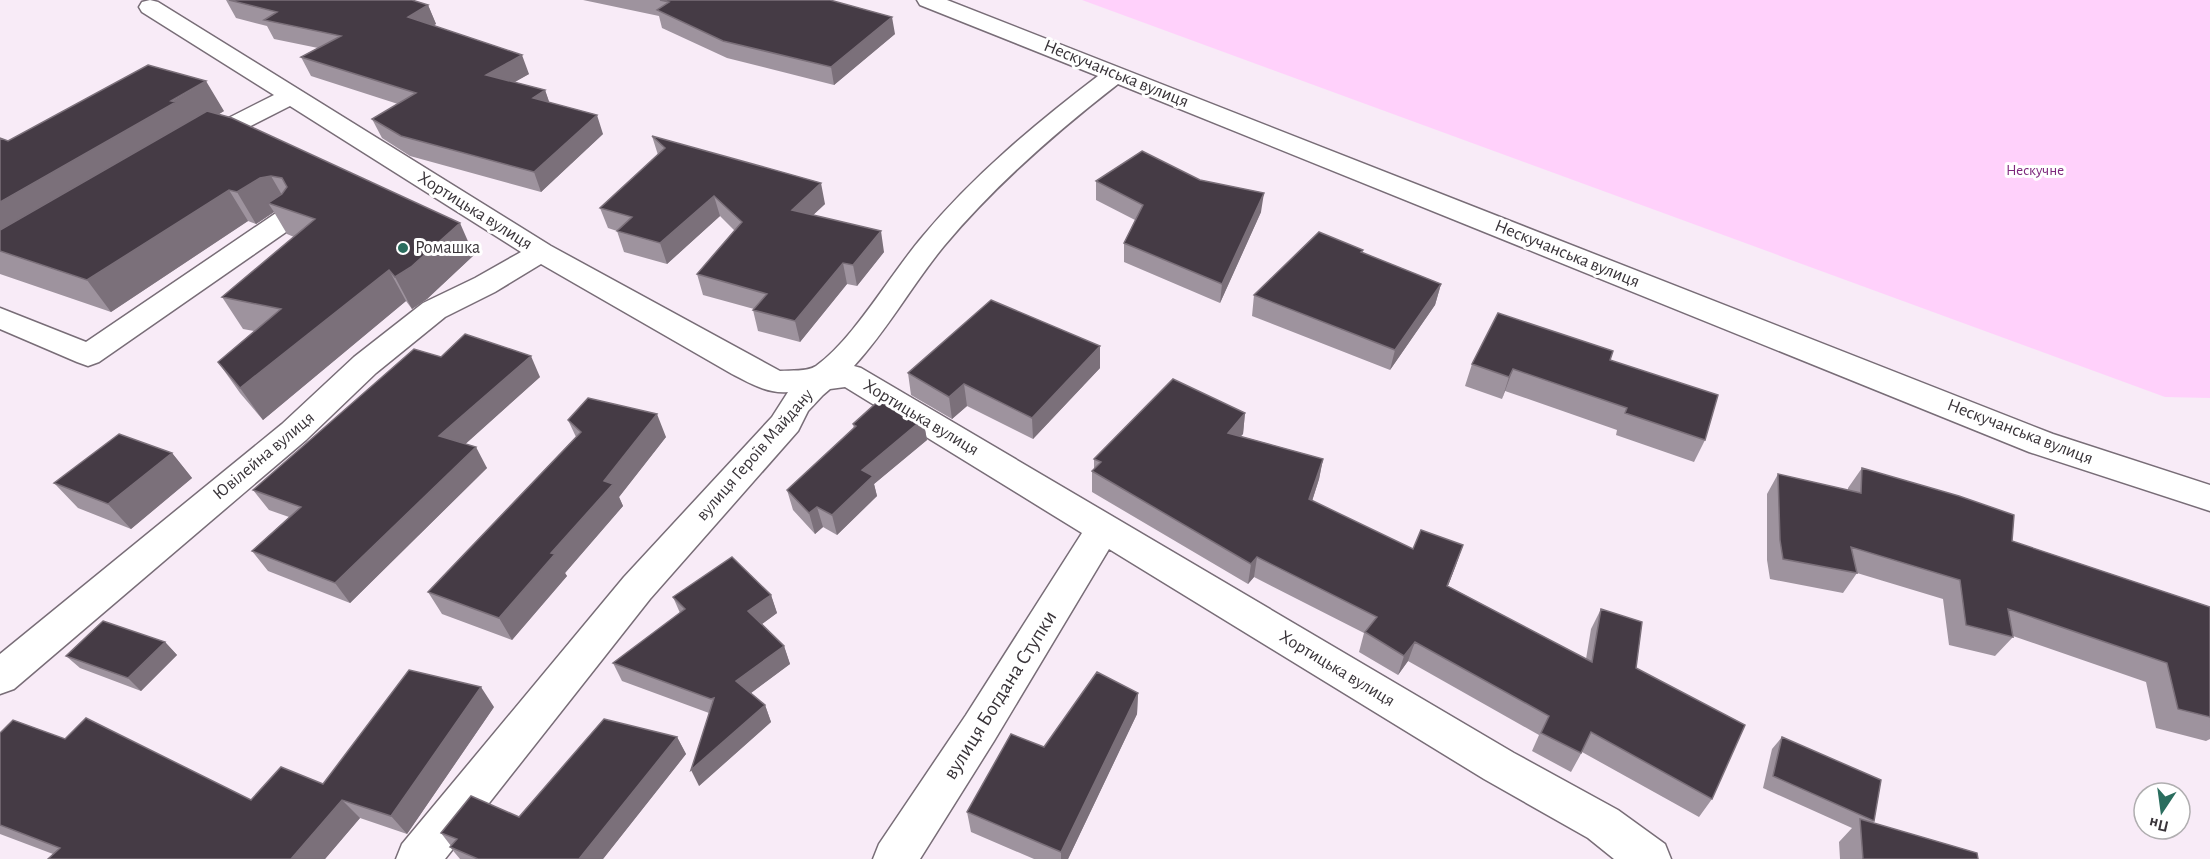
<svg xmlns="http://www.w3.org/2000/svg" width="2210" height="859" font-family="'Alegreya Sans',sans-serif">
<style>
.green{fill:#ffd1fb}
.lines{fill:none;stroke-linecap:round;stroke-linejoin:round}
.minor-casing{stroke:#786d77;stroke-width:3}
.minor{fill:#fff;fill-rule:evenodd}
.wall{fill:#9e939e}
.shaded-wall{fill:#7b707a}
.building{fill:#453b45;stroke:#7b707a;stroke-width:1.5}
.poi-dot{fill:#2a6d5e;stroke:#fff;stroke-width:2}
.labels{text-anchor:middle;dominant-baseline:central;stroke-width:6;stroke-linejoin:round;paint-order:stroke}
.far-park-label{font-size:15px;fill:#7d277c;stroke:#fff}
.street-label{font-size:18px;fill:#393439;stroke:#fff}
.poi-label{font-size:18px;fill:#393439;stroke:#fff;text-anchor:start}
.near-street-label{font-size:21px;fill:#393439;stroke:#fff}
</style>
<rect width="100%" height="100%" fill="#f8ebf7"/>
<path class="green" d="M1082,0h1128v398l-45,-1z"/>
<g class="lines">
<g class="minor-casing">
<path id="minor" d="M150,0l8,2 393,244 229,125c10,-1 27,1 36,-5 38,-27 75,-93 107,-130 51,-61 112,-112 175,-160l-178,-71 -3,-5h30l1106,434 157,51v26l-181,-59 -911,-368c-63,49 -123,101 -174,162 -32,39 -56,83 -90,120l7,2 653,385 104,57 47,34 6,15h-57l-26,-21 -104,-59 -375,-230 -115,192 -74,118h-47l6,-15 87,-129 116,-182 -237,-146 -15,2 -7,6 -15,16 -10,20 -148,168 -205,260h-49l6,-15 222,-267 148,-160 16,-25c-21,2 -38,-9 -56,-18l-191,-110 -46,28 -50,25 -69,56 -70,67 -292,249 -14,5v-40l282,-230 72,-67 69,-54 52,-25 46,-26 -231,-146 -81,41 -9,3 -9,-3 -4,-5 4,-5 83,-42 -132,-83 -3,-5 3,-5z
M289,209l10,2 4,6 -4,6 -200,139 -11,4 -11,-4 -77,-33v-21l86,34 193,-131z"/>
</g>
<use href="#minor" class="minor"/>
</g>
<path class="wall" d="M226,0h186l16,5 8,19 -2,1 95,49 -15,8 31,8 4,12 54,32 -62,58 -131,-36 -28,-18 -10,-19 26,-15 -87,-28 -10,-19 17,-9 -44,-9 -7,-13 -31,-8z
M583,0h247l65,34 -61,51 -107,-27 -65,-30 -3,-12z
M224,111l-5,3 255,141 -47,44 -15,10 -6,-8 -143,119 -23,-27 -22,-31 36,-31 -11,-2 -21,-32 72,-60 -7,-3 -13,-22 -18,12 -8,-3 -137,91 -111,-38v-136l8,3z
M652,136l173,68 -12,11 71,37 -27,34 -10,-2 -47,58 -42,-11 -5,-21 1,-1 -51,-14 -6,-21 38,-43 -15,-15 -53,48 -43,-12 -7,-21 -9,-3 -8,-20 58,-53z
M1096,181l165,31 -41,91 -96,-41v-19l11,-23 -39,-20z
M1363,250v3l78,31 -6,21 -45,65 -138,-54 2,-21z
M1100,346v22l-67,71 -66,-33 -15,13 -41,-24 -3,-22z
M441,357l99,20 -75,67 22,24 -137,135 -82,-32 -16,-20 37,-34 -20,-7 -16,-20z
M1610,360l95,80 -11,22 -78,-27 1,-5 -112,-39 -3,8 -37,-13 7,-22z
M1245,413l-2,21 -3,2 83,23 -4,20 -7,22 101,48 50,-4 -15,41 138,73 5,-30 10,-20 111,190 -13,18 -117,-65 -11,20 -39,-21 7,-16 -131,-74 -10,14 -39,-23 5,-19 -110,-56 -6,7 -156,-92v-21l2,-2v-10z
M923,419l4,21 -53,44 3,12 -40,39 -14,-8 -8,7 -22,-24 -6,-20 67,-61 -1,-5z
M568,420l98,17 -47,60 4,9 -58,67 2,3 -55,64 -70,-26 -14,-22 148,-155z
M172,453l20,25 -61,51 -53,-21 -24,-25z
M1862,468l150,73 198,66v132l-4,2 -50,-13 -10,-46 -133,-46v1l-18,19 -46,-11 -6,-46 -86,-26 -14,20 -73,-14 -3,-19v-66l11,-20 70,17v-3z
M771,595l6,18 -15,11 22,22 6,18 -39,29 14,12 6,17 -72,64 10,-73 -87,-32 -9,-18 67,-50 -7,-16z
M165,642l12,13 -36,36 -61,-23 -14,-12z
M1138,693l-1,21 -69,145h-34l-63,-27 -4,-20 77,-65z
M494,707l-87,127 -47,-16 -35,41h-277l5,-5 -53,-20v-101l65,6 186,61 72,-16z
M677,737l9,17 -83,105h-143l-10,-12 1,-1 -10,-13 78,-16z
M1782,737l92,84 -2,2 106,36h-138l-1,-17 13,-14 -89,-40 9,-39z"/>
<path class="shaded-wall" d="M428,5l8,19 -20,11 -8,-18z
M892,17l3,17 -61,51 -3,-18z
M522,55l7,19 -35,20 -8,-19z
M206,81l18,30 -224,136v-45z
M545,90l7,20 -19,-12z
M597,115l6,19 -62,58 -7,-20z
M271,176l18,31 -21,-4 6,9 -18,12 -19,-32 23,-14z
M821,183l4,21 -29,27 -4,-21z
M229,190l19,31 -137,91 -24,-32z
M1264,193l-3,19 -41,91 2,-19z
M714,196l6,20 -53,48 -7,-21z
M460,223l14,32 -47,44 -15,10 -17,-32z
M881,231l3,21 -27,34 -4,-21z
M843,263l4,21 -47,58 -5,-21z
M389,270l17,31 -143,119 -23,-32z
M1441,284l-6,21 -45,65 5,-20z
M1100,346v22l-67,71 -1,-21z
M531,356l9,21 -89,80 -12,-21z
M1513,369l-8,22 -3,8 7,-22z
M964,384l3,22 -15,13 -3,-22z
M1245,413l-2,21 -17,19 2,-20z
M657,414l9,23 -47,60 4,9 -58,67 2,3 -55,64 -13,-22 52,-65 53,-72z
M923,419l4,21 -53,44 3,12 -40,39 -5,-20 30,-45z
M476,447l11,21 -137,135 -15,-20z
M172,453l20,25 -61,51 -23,-25z
M1323,459l-4,20 -13,41 3,-21z
M817,507l6,20 -8,7 -6,-21z
M1463,545l-7,20 -16,41 7,-20z
M1257,557l-3,20 -6,7 3,-20z
M771,595l6,18 -22,16 -7,-18z
M165,642l12,13 -36,36 -13,-13z
M1415,642l-7,19 -10,14 6,-19z
M784,646l6,18 -47,35 -7,-18z
M481,687l13,20 -87,127 -16,-18z
M1138,693l-1,21 -69,145h-7v-7z
M765,705l6,17 -72,64 -8,-16z
M677,737l9,17 -83,105h-24z
M342,800l18,18 -35,41h-34z"/>
<path class="building" d="M229,0h183l16,5 -20,12 114,38 -36,20 59,15 -12,8 64,17 -63,57 -133,-36 -29,-17 44,-26 -115,-36 40,-21 -77,-16 13,-8z
M660,0h170l62,17 -61,50 -108,-26 -66,-31 12,-8z
M148,65l58,16 -35,20 5,1 -176,100v-64l8,3z
M207,111l25,7 228,105 -49,44 -16,10 -6,-7 -149,118 -22,-26 63,-53 -59,-12 93,-78 -47,-16 14,-9 5,-7 -5,-9 -11,-2 -11,2 -23,14 -8,-2 -142,90 -87,-29v-21z
M652,136l169,47 -29,27 89,21 -28,34 -10,-2 -48,58 -42,-11 14,-16 -70,-20 45,-52 -28,-26 -54,47 -43,-12 15,-14 -32,-9 65,-60z
M1142,151l58,29 64,13 -42,91 -98,-41 19,-38 -47,-24z
M1319,232l44,18 -2,2 80,32 -46,66 -141,-55z
M991,300l109,46 -68,72 -68,-34 -15,13 -41,-24z
M1498,313l115,38 -3,9 108,35 -13,45 -80,-27 2,-5 -114,-39 -4,8 -37,-13z
M465,334l66,22 -92,80 37,11 -141,136 -83,-32 49,-44 -48,-17 161,-141 27,8z
M1173,379l72,34 -17,20 95,26 -14,40 104,50 8,-19 42,15 -16,41 145,76 9,-53 41,13 -6,46 109,57 -33,74 -121,-67 -10,21 -40,-20 8,-17 -134,-74 -11,14 -39,-24 12,-15 -120,-60 -6,7 -159,-93 9,-9 -7,-3z
M884,396l39,23 -61,51 11,6 -41,39 -15,-8 -8,6 -22,-23 69,-64 -3,-2z
M588,398l69,16 -53,67 9,3 -62,69 4,1 -56,64 -71,-26 153,-160 -13,-12z
M119,434l53,19 -64,51 -54,-21z
M1862,468l97,28 55,19 -2,26 198,66v110l-32,-8 -11,-46 -159,-54 5,28 -47,-12 -6,-45 -109,-33 6,26 -74,-14 -3,-19 -2,-66 83,19z
M732,557l39,38 -23,16 36,35 -48,35 29,24 -74,65 23,-72 -3,1 -98,-36 72,-54 -12,-12z
M103,621l62,21 -37,36 -62,-22z
M409,670l72,17 -90,129 -49,-16 -51,59h-243l12,-11 -60,-23v-92l13,-13 52,19 21,-21 165,82 30,-33 42,17z
M1097,672l41,21 -77,159 -94,-40 44,-78 33,13z
M604,719l73,18 -98,122h-101l-28,-12 7,-8 -16,-6 30,-37 48,21z
M1782,737l99,43 -7,41 -101,-45z
M1860,819l117,34 1,6h-115z"/>
<circle class="poi-dot" cx="403" cy="248" r="6"/>
<g class="labels">
<g class="far-park-label">
<text x="2035" y="170">Нескучне</text>
</g>
<g class="street-label">
<text transform="translate(1116 74) rotate(22)">Нескучанська вулиця</text>
<text transform="translate(475 211) rotate(32)">Хортицька вулиця</text>
<text transform="translate(1567 254) rotate(22)">Нескучанська вулиця</text>
<text transform="translate(921 418) rotate(31)">Хортицька вулиця</text>
<text transform="translate(2020 432) rotate(21)">Нескучанська вулиця</text>
<text transform="translate(755 455) rotate(-49)">вулиця Героїв Майдану</text>
<text transform="translate(264 456) rotate(-40)">Ювілейна вулиця</text>
<text transform="translate(1337 669) rotate(31)">Хортицька вулиця</text>
</g>
<g class="poi-label">
<text x="415" y="248">Ромашка</text>
</g>
<g class="near-street-label">
<text transform="translate(1000 695) rotate(-58)">вулиця Богдана Ступки</text>
</g>
</g>
<g transform="translate(2162 811) rotate(193)"><circle r="28" fill="#ffffff" stroke="#b0aeb0" stroke-width="1.5"/>
<path d="M0-4.5L10 22L0 15L-10 22Z" fill="#2a6d5e"/>
<text y="-9" font-size="16" font-weight="bold" text-anchor="middle" fill="#393439">Пн</text>
</g>
</svg>
